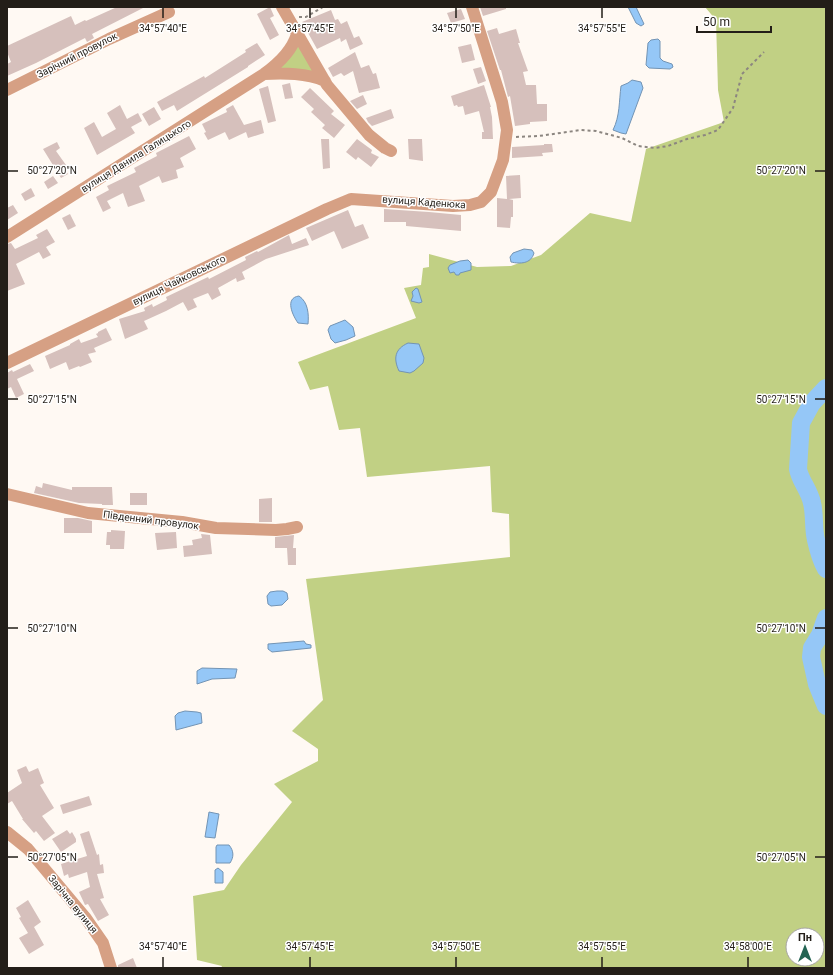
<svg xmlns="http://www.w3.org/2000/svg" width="833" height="975" font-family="Roboto,sans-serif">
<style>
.green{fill:#c1d084;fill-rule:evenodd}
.water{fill:#95c7f7;stroke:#7394b4}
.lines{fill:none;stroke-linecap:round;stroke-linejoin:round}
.river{stroke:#95c7f7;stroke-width:18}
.building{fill:#d6c0bc}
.path{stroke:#8c8680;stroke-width:2;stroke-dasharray:3 3;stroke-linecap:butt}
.minor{stroke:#d6a084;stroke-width:12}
.tertiary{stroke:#d6a084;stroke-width:12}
.ticks{fill:none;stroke:#231e18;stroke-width:1.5}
.labels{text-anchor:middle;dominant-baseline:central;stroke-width:3;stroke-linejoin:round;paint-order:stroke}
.street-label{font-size:10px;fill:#231e18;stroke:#fff}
.ticks-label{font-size:10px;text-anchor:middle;fill:#231e18;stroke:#fff;stroke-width:3;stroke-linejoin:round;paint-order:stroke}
</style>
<rect width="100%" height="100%" fill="#fff9f3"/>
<path class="green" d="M705,7h121v961h-605l1,-2 -25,-6 -4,-64 31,-6 17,-25 51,-63 -18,-18 44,-23v-12l-26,-18 31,-31 -17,-121 204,-22 -1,-43 -17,-2 -2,-46 -123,11 -7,-49 -21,2 -11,-44 -18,4 -12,-28 118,-44 -12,-30 17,-3 2,-17 6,-1v-13l48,13 34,-1 30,-11 49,-42 41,9 15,-73 78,-27 -6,-32 -2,-70zM793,935h24v24h-24z
M297,34l28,47 -39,-8 -10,-8z"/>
<path class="water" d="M628,7h8l8,17 -3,2 -5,-3z
M658,39l2,2v17l3,3 9,3 1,3 -3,2 -21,-1 -3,-3 2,-22 3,-3z
M632,80l9,2 2,6 -17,46 -5,-1 -8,-3c7,-14 6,-29 8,-44l7,-3z
M524,249l8,1 2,3c-3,11 -14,11 -23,9l-1,-5 3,-4z
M468,260l3,3v7l-11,3 -1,2h-3l-2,-3 -4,1 -2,-5 2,-3 10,-4z
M416,288l2,1 4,13 -3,1 -8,-2 2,-5 -1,-4z
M299,296c9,6 10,18 9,28l-10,-1c-5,-7 -14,-25 1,-27z
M345,320l8,7 2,9 -9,4 -11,3 -4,-4 -3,-9 2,-4z
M408,343l11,1 5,14 -1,5 -9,8 -4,2 -11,-2c-6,-13 -4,-22 9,-28z
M277,591h6l4,2 1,6 -6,6 -11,1 -3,-2 -1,-8 3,-4z
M304,641l2,3 5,1v3l-39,4 -4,-3v-5z
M202,668l35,1 -2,9 -23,1 -15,5v-13z
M185,711l12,1 4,1 1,10 -26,7 -1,-14 3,-3z
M209,812l10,2 -4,24 -10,-1z
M217,845h12c5,6 5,12 1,18h-14v-16z
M218,868l5,4v11h-8v-13z"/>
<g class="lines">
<path class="river" d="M826,388l-14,15 -11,20 -3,46c2,12 11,20 14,34 3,12 1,25 4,37 2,9 5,20 10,29
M826,618l-6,17 -8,13 -1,9 6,27 9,22"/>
</g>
<path class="building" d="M117,7h28l-53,27 2,4 -7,4 -2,-4 -49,25 -29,13v-12l4,-2 -4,-10v-6l64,-30 4,9 10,-5 1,1z
M270,7l4,9 -4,2 9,17 -9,5 -13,-26z
M480,7h26v2l-23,7z
M461,9l4,10 -14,4 -4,-10z
M331,10l4,10 3,-1 3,5 6,-3 7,17 5,-2 4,8 -13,6 -4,-11 -5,3 -1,-4 -23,11 -15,-27z
M497,28l2,6 17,-5 4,14h-2l10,28 -5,1 3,13h10l1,19h10v17l-17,1v2l-15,2 -5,-30 -2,1 -7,-27h-1l-13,-39z
M257,43l8,12 -17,11v1l-71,44 -3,-6 -12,6 -5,-9 47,-26 1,2 41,-26 -1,-2z
M471,44l4,16 -13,3 -4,-16z
M355,52l6,16 8,-3 4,9 3,-1 4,15 -21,5 -6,-22 -9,5 -3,-3 -8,4 -5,-9z
M481,67l5,14 -8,3 -5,-15z
M290,83l3,15 -8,1 -3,-14z
M484,85l7,22h-1l2,10 1,22h-11v-7h2l-5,-21 -14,4 -2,-9 -5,1 -1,-2 -3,1 -3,-10z
M268,86l8,35 -8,2 -9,-34z
M310,88l24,23 -3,3 14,11 -11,13 -12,-10 3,-3 -14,-13 3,-3 -13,-12z
M363,95l4,9 -10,5 -7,-8z
M120,105l7,14 11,-6 4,8 -11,6 4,6 -38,22 -13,-27 10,-6 8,15 14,-8 -9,-16z
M233,105l11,20 17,-5 3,13 -16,5 -2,-6 -17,8 -4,-8 -17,8 -4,-7 2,-1 -4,-8 25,-12 -1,-3z
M154,107l7,12 -12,7 -7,-12z
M391,109l3,9 -22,8 -4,-4 -2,-4z
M189,136l7,13 -16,9 4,9 -8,3 2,8 -16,5 -3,-7 -20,10 6,15 -17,6 -5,-14 -16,8 4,7 -8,4 -7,-15 13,-7 -2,-4 29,-14 -2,-4 23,-12 -1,-3z
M321,139h8l1,29 -7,1z
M357,139l15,11 -1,3 8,4 -8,10 -13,-10 -2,3 -10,-8z
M408,139h14l1,22 -14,-2z
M57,142l3,6 -4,3 10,14 -3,2 5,7 -7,4 -18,-29z
M544,144h8l1,8 -11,1 1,3 -31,2v-11l32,-2z
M520,175l1,23 -12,1 4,1v17h-2l-1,11 -13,-1v-29l10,1 -1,-23z
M53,176l5,7 -10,6 -4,-7z
M31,188l4,8 -10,5 -4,-7z
M13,205l5,8 -11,7v-12z
M384,209l45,3 32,3v16l-55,-5v-4h-22z
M348,210l7,17 8,-3 6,14 -27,11 -8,-18 -22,10 -6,-13z
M70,214l6,12 -8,4 -6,-12z
M47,229l8,13 -9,5 5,8 -8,4 -4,-7 -23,12 9,20 -18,7v-47l4,-1 4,6 23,-11 -2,-3z
M289,235l3,9 14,-6 3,7 -43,14 -24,13 3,7 -8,3 -1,-4 -18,10 3,7 -9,5 -4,-7 -15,6 4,8 -9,4 -5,-9 -17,9 -22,10 4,8 -23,10 -6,-20 26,-8 -1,-3 8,-4 1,3 14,-7 -1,-3 42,-20 1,2 37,-19 -1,-3 12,-6 1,1z
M106,328l6,12 -18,8 2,4 -8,2 4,8 -12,5 -1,-1 -10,4 -3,-8 -16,7 -5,-13 25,-11v-1l9,-5 2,4 17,-6 -2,-3 2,-1v-1z
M30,364l4,7 -17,8 7,15 -8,4 -5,-11 -4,2v-16l5,-3 1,2z
M43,483l29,7v-3h40l1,18h-11v-1l-23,-1 -45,-10 2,-7 6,2z
M130,493h17v12h-17z
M272,498v24h-13v-23z
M64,518h14l14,3v12h-28z
M111,530l14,1 -1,18h-14v-4h-4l1,-13h4z
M176,532l1,16 -20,2 -2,-17z
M201,534l9,1 2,19 -28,3 -1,-11 10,-1 -1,-5 10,-2z
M294,535l-1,13h3v17h-8l-1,-17h-12v-11z
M26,766l3,6 9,-4 6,15 -4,2 14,23 -12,8 13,17 -11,8 -8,-10 -2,2 -12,-14h1l-11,-18 -5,3v-11l15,-10 -5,-13z
M89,796l3,9 -29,9 -3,-9z
M67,830l3,4 2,-2 4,7v3l-15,10 -9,-13z
M89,831l8,24 2,-1 1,11 3,-1 1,9 -7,1 7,24 -4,1 9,16 -11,6 -10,-17 -3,1 -6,-13 11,-5 -3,-15 -18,6 -1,-4 -4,2 -3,-12 26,-8 -7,-22z
M28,900l13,22 -7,5 10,18 -15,9 -10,-16 9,-5 -9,-15 2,-1 -5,-9z
M133,958l4,10h-19v-3z"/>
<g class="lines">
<path class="path" d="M299,17h7l17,-10
M516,137l23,-1 42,-6 15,1 26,7 16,8 17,2 13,-2 19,-7 18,-4 13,-5 15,-22 9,-34 22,-22"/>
<path class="minor" d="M282,7l45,78 42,50 16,13 6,3
M264,74c21,-1 42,-1 61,7
M7,90l102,-51 60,-27
M7,237l257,-163c14,-10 28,-23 33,-40
M7,363l320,-154 24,-10 102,7 17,-1 11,-3 10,-10 12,-32 4,-30 -5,-28 -30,-95
M7,494l81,19 94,9 34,6 60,2 11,-1 10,-2"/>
<path class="tertiary" d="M7,832l21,17 57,68 18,26 8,25"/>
</g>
<path class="ticks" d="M163,8v10M310,8v10M456,8v10M602,8v10M8,171h10M815,171h10M8,399h10M815,399h10M8,628h10M815,628h10M8,857h10M815,857h10M163,957v10M310,957v10M456,957v10M602,957v10M748,957v10"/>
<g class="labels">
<g class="street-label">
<text transform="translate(77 55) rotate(-27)">Зарічний провулок</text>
<text transform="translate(136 156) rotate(-32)">вулиця Данила Галицького</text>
<text transform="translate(424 202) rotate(4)">вулиця Каденюка</text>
<text transform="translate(179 280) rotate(-26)">вулиця Чайковського</text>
<text transform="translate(151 520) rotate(7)">Південний провулок</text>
<text transform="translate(73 904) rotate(51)">Зарічна вулиця</text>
</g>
</g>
<g class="ticks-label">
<text x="163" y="32">34°57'40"E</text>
<text x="310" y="32">34°57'45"E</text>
<text x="456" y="32">34°57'50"E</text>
<text x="602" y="32">34°57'55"E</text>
<text x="52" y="174">50°27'20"N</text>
<text x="781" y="174">50°27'20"N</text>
<text x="52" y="403">50°27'15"N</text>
<text x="781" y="403">50°27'15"N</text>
<text x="52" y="632">50°27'10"N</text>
<text x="781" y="632">50°27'10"N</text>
<text x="52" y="861">50°27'05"N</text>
<text x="781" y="861">50°27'05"N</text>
<text x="163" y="950">34°57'40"E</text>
<text x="310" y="950">34°57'45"E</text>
<text x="456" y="950">34°57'50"E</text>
<text x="602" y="950">34°57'55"E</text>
<text x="748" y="950">34°58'00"E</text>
</g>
<rect width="833" height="975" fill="none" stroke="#231e18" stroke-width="16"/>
<g transform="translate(805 947)"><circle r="19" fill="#ffffff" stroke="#a7a5a3"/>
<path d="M0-3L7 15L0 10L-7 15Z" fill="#236453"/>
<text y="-6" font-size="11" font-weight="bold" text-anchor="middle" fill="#231e18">Пн</text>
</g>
<path d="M697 26v6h74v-6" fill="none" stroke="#231e18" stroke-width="2"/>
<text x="703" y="26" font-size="12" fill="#231e18" stroke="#ffffff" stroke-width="3" paint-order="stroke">50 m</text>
</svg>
